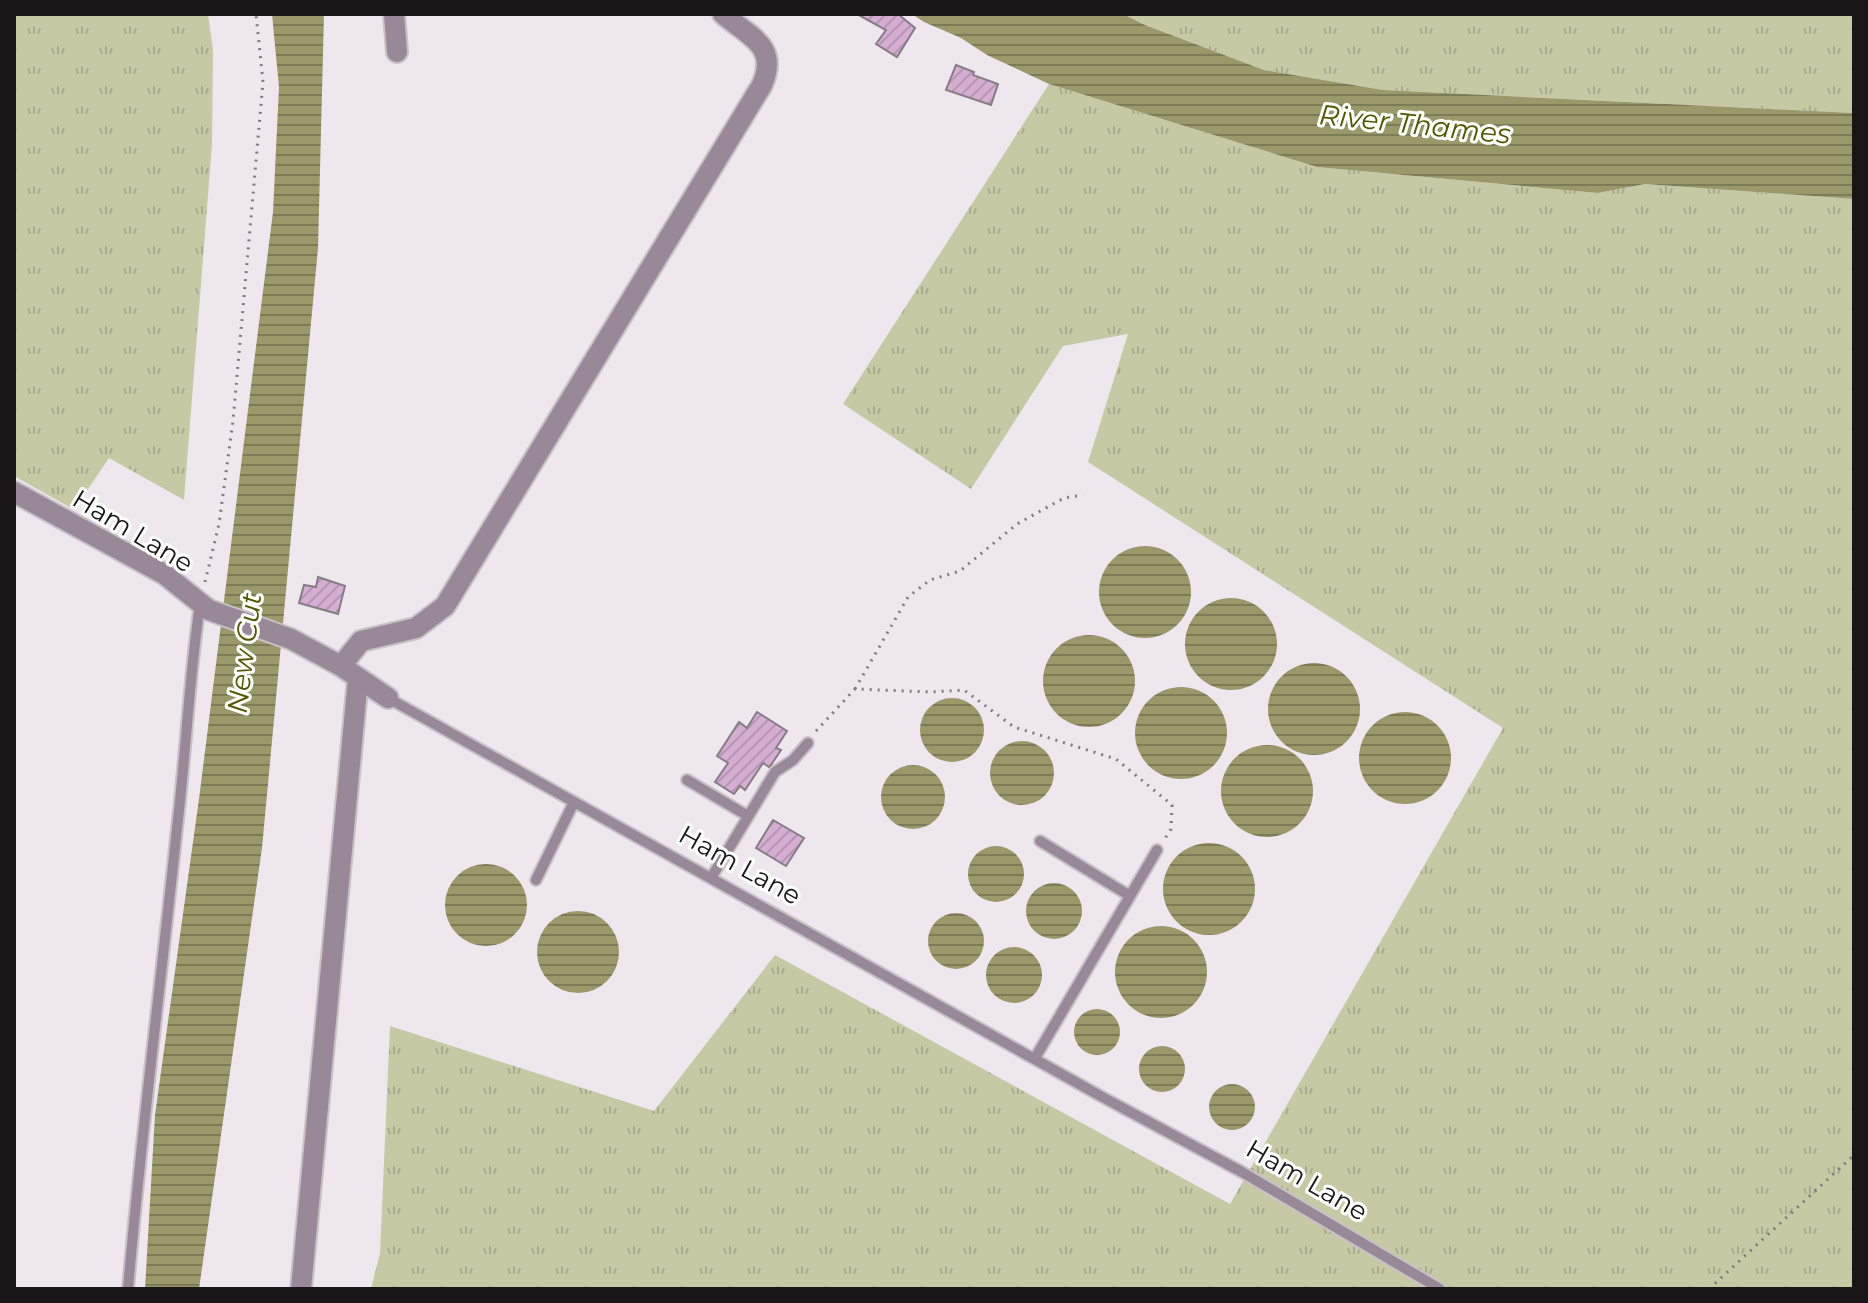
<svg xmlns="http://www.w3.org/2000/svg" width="1868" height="1303" font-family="Montserrat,sans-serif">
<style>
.grass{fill:url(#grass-tufts)}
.water{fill:url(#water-rules)}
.building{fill:url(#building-hatch);stroke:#847d83;stroke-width:2}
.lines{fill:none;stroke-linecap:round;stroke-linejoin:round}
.lane-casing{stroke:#c8c1c7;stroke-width:14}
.street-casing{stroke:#c8c1c7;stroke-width:24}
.path{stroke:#7e797d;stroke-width:3;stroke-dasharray:2 6;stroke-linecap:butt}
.lane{stroke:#998897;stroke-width:10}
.street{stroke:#998897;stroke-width:20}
.labels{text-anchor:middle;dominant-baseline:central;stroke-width:6;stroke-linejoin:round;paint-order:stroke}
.street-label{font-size:26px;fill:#191618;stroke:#fff}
.water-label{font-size:28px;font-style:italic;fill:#565500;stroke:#fff}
</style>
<defs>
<pattern id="grass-tufts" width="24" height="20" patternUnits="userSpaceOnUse" patternTransform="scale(2)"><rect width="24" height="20" fill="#c7c8a4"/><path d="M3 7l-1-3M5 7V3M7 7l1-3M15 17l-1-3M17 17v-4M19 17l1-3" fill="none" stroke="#aaab8c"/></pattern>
<pattern id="water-rules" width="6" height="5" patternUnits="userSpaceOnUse" patternTransform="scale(2)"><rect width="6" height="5" fill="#99996a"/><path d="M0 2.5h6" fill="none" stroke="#7c7c56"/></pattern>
<pattern id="building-hatch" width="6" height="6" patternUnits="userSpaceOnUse" patternTransform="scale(2)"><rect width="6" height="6" fill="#d5aed2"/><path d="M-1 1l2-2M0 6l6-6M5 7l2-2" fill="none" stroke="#b695b4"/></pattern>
</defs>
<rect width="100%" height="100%" fill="#efe7ee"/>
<path class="grass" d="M14,14h194l5,36 -1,94 -28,356 -75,-42 -34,50h-4l-57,-32z
M1123,14h731v99l-471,-23 -119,-20 -119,-45z
M1049,84l268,83 281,26 47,-9 209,15v1090h-1483l9,-36 10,-227 264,85 121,-156 455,249 273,-476 -415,-266 40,-128 -65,12 -92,143 -128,-85z"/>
<path class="water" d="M272,14h52l-6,234 -56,600 -63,441h-54l10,-174 44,-316 74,-587 6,-125z
M912,14h211l22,11 119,45 119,20 471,23v86l-209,-15 -47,9 -281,-26 -268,-83 -62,-29 -26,-17 -37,-16z
M1099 592a46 46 0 1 1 92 0a46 46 0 1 1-92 0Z
M1185 644a46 46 0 1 1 92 0a46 46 0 1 1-92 0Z
M1043 681a46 46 0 1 1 92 0a46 46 0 1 1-92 0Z
M1268 709a46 46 0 1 1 92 0a46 46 0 1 1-92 0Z
M1135 733a46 46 0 1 1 92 0a46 46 0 1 1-92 0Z
M920 730a32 32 0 1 1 64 0a32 32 0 1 1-64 0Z
M1359 758a46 46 0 1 1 92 0a46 46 0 1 1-92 0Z
M990 773a32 32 0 1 1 64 0a32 32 0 1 1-64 0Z
M1221 791a46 46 0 1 1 92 0a46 46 0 1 1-92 0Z
M881 797a32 32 0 1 1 64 0a32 32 0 1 1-64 0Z
M1163 889a46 46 0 1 1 92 0a46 46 0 1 1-92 0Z
M968 874a28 28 0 1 1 56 0a28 28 0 1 1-56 0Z
M445 905a41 41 0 1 1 82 0a41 41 0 1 1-82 0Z
M1026 911a28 28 0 1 1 56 0a28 28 0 1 1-56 0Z
M537 952a41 41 0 1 1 82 0a41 41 0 1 1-82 0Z
M928 941a28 28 0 1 1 56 0a28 28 0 1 1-56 0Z
M1115 972a46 46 0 1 1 92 0a46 46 0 1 1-92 0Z
M986 975a28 28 0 1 1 56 0a28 28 0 1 1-56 0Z
M1074 1032a23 23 0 1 1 46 0a23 23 0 1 1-46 0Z
M1139 1069a23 23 0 1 1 46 0a23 23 0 1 1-46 0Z
M1209 1107a23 23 0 1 1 46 0a23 23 0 1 1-46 0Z"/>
<path class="building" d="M857,14h41l17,14 -18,29 -21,-13 10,-14z
M956,65l18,7 -1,3 25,9 -7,21 -45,-15z
M318,577l27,9 -7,28 -39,-11 5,-18 12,2z
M757,712l30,19 -11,17 5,2 -10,15 -2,2 -6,-4 -18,27 -5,-4 -6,8 -19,-12 13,-19 -11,-7 22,-34 8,6z
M773,820l31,18 -18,28 -30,-18z"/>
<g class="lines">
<g class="lane-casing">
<path id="lane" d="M388,698l718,401 136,73 198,117
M687,780l61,36
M1040,841l90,55
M711,878l64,-106 18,-12 15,-17
M536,880l38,-78
M1035,1058l122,-208
M128,1289c13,-154 33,-307 49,-461 9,-75 12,-150 23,-224"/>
</g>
<g class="street-casing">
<path id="street" d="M394,14l3,38
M14,492l150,82 45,36 82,29 50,27 47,32
M341,666l20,-25 55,-13 29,-22 317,-521c17,-39 -12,-48 -39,-71
M301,1289l57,-611"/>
</g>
<path class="path" d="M205,582l14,-58 14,-103 30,-339 -7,-68
M855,689l53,-92 22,-17 30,-9 57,-47 47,-26 19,-3
M816,731l39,-42 76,3 33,-2 50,37 102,32 56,46 -1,24 -7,11
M1709,1289l145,-134"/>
<use href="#lane" class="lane"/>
<use href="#street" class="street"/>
</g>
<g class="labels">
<g class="street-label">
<text transform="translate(133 531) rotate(31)">Ham Lane</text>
<text transform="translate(740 865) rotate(29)">Ham Lane</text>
<text transform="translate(1307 1180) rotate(30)">Ham Lane</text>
</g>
<g class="water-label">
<text transform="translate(1415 124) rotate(6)">River Thames</text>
<text transform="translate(244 653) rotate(-83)">New Cut</text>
</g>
</g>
<rect width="1868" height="1303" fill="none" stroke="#191618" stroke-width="32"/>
</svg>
